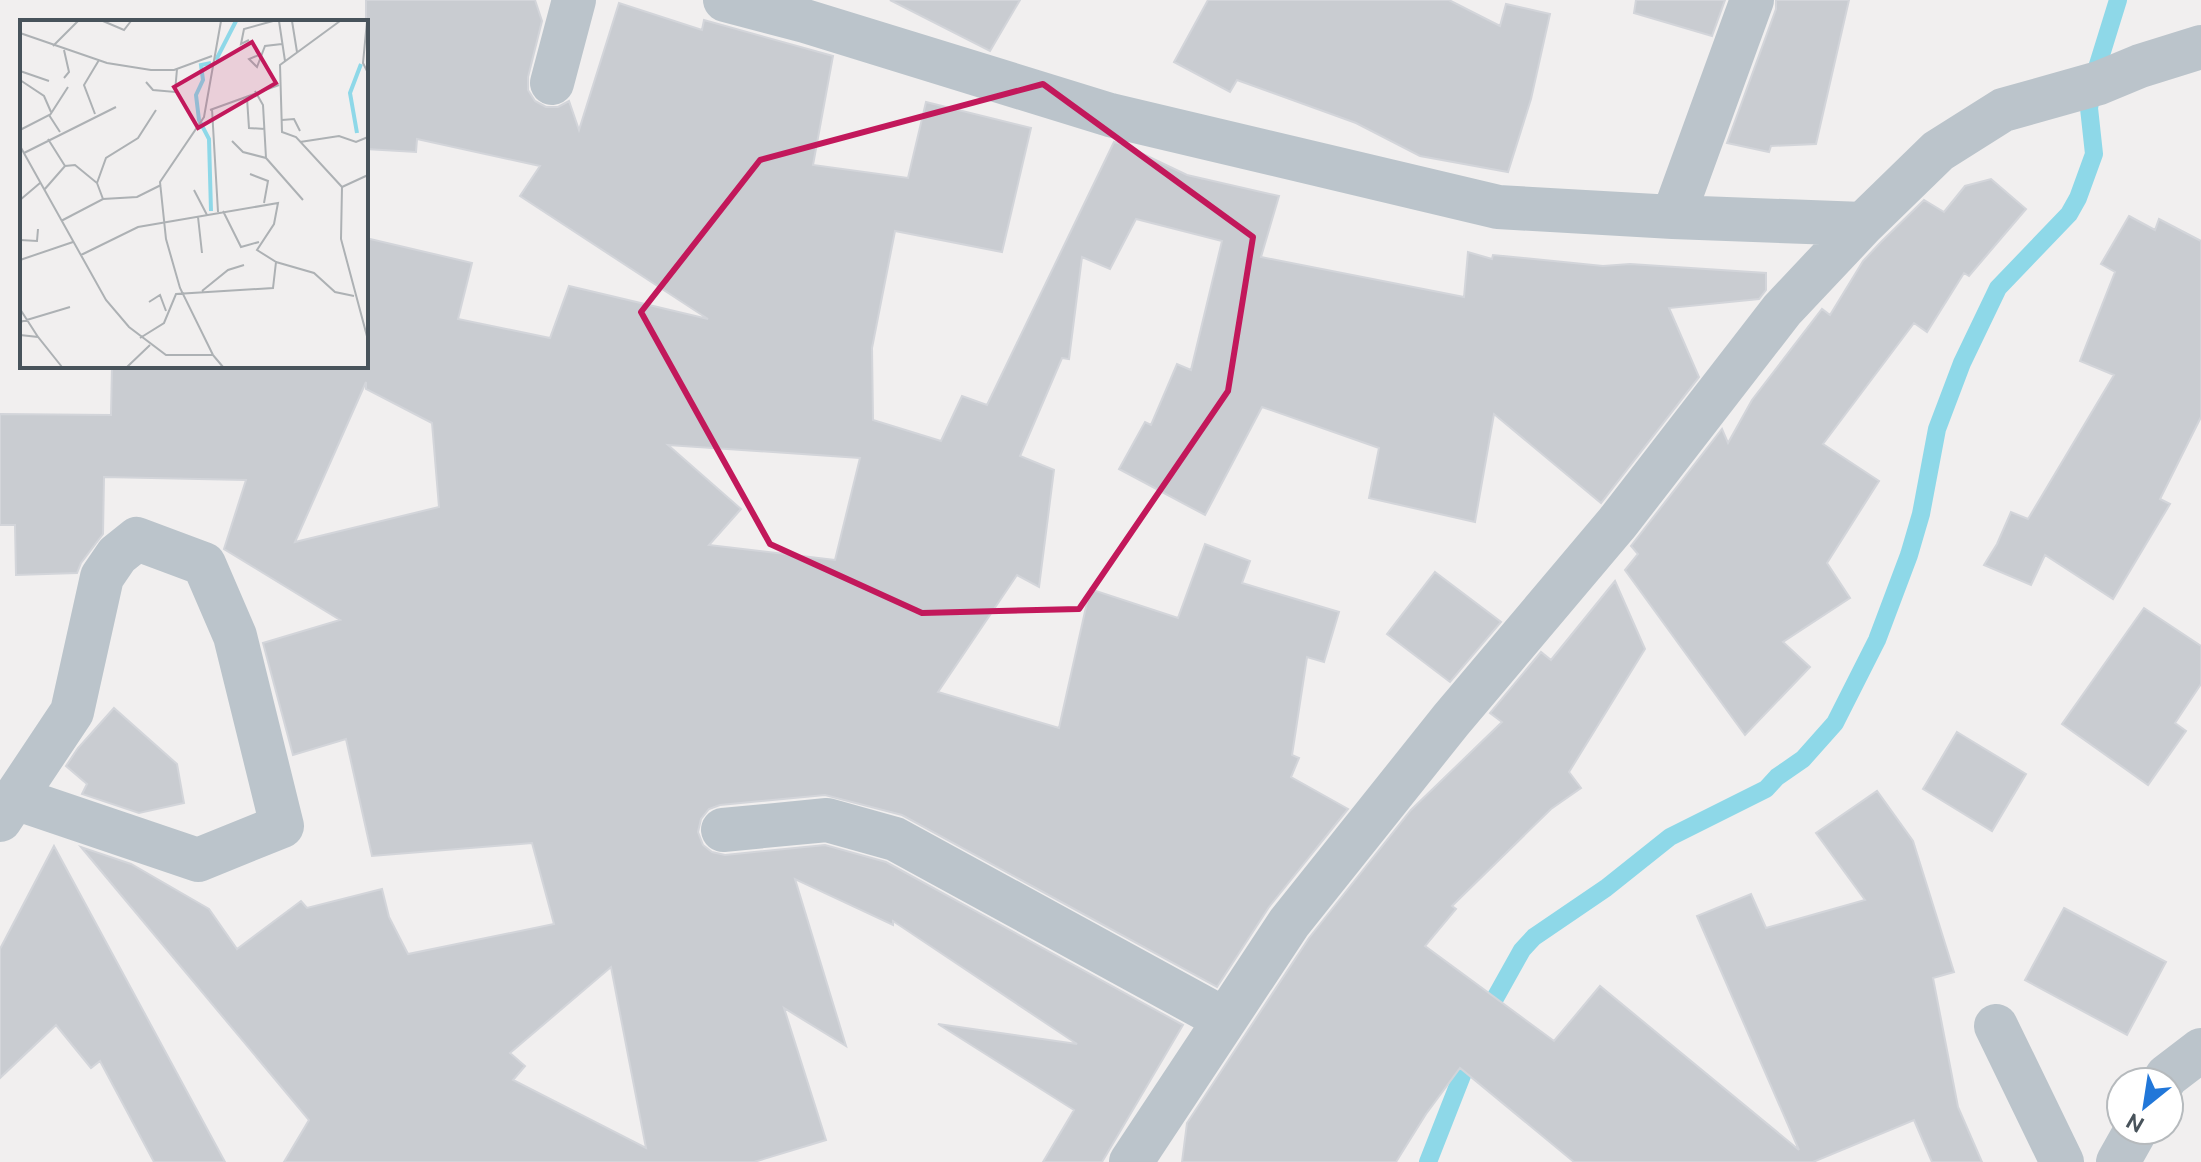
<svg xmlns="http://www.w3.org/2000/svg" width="2201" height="1162" font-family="Ubuntu,sans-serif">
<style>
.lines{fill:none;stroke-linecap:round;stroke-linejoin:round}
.stream{stroke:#8ed8e8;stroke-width:18}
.building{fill:#c9ccd1;stroke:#d3d5da;stroke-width:2;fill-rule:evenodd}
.minor{stroke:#bbc4cb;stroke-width:44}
.marked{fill:none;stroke:#c2185b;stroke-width:6;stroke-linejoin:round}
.inset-river{fill:none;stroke:#8ed8e8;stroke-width:4}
.inset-road{fill:none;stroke:#adb1b4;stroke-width:2}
.view{fill:#c2185b;fill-opacity:0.15;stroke:#c2185b;stroke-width:4}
.inset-edge{fill:none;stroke:#48535b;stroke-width:4}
</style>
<rect width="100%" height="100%" fill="#f1efef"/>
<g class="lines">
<path class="stream" d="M1484,1018l38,-68 12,-13 72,-49 64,-51 96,-48 11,-12 26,-18 32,-36 42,-83 32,-85 12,-41 16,-85 25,-66 36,-75 71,-74 9,-16 16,-44 -5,-46 7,-37 22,-71
M1428,1162l44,-112"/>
</g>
<path class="building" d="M366,0h169l7,21 -14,56v13l7,11 11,6h12l11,-6 10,29 40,-127 83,27 2,-10 129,36 -20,109 95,13 18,-76 105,26 -29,124 -107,-21 -23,117 1,72 68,21 21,-45 25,9 127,-263 8,2 65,31 92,21 -18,61 203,40 4,-45 24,7 1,-4 110,11 27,-2 136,9v17l-7,9 -90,9 30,69 -98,126 -107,-89 -19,108 -106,-24 10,-50 -117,-41 -57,108 -86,-46 26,-47 6,3 26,-61 14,6 31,-129 -86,-22 -26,50 -28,-12 -13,102 -7,-1 -42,98 34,14 -15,117 -22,-12 -79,117 121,36 31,-139 88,29 27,-74 45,17 -8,22 97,29 -15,50 -17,-5 -15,98 7,3 -8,19 57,32 -79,98 -52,80 -315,-172 -77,-20 -105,10 -11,4 -8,10 -3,13 5,13 9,7 13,3 100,-10 61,17 297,163 -81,137h-59l31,-52 -136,-86 139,20 -184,-123v4l-98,-46 51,167 -62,-38 42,132 -72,22h-470l25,-42 -228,-273 50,17 78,45 28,40 64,-48 6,7 75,-19 7,28 19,37 146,-30 -22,-81 -160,13 -26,-117 -53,16 -30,-112 77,-23 -116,-71 22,-69 -142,-3 -1,57 -22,29 -4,10 -61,2 -1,-50h-15v-111l111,1 1,-49h254v-128l106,25 -14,56 92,19 19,-52 139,33 -188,-123 20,-30 -123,-27 -1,13 -50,-3zM366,382v7l66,34 7,84 -144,35zM668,445l192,13 -25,102 -126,-15 32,-36zM611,967l35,181 -133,-68 12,-14 -15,-13z
M890,0h130l-30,51z
M1208,0h241l51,26 6,-22 44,10 -19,85 -23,73 -88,-16 -64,-33 -119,-43 -7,12 -56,-30z
M1636,0h89l-13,36 -78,-23z
M1776,0h73l-33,144 -45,2 -2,6 -42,-9 49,-134z
M1991,179l35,30 -57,67 -5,-3 -37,59 -13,-9 -91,121 56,37 -52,82 23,35 -67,44 27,25 -65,68 -120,-165 13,-16 -7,-8 91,-117 6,14 24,-43 70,-91 8,6 33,-54 18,-19 43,-42 20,12 21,-26z
M2129,216l26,14 4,-11 42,22v176l-41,82 10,5 -57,95 -68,-44 -14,30 -47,-20 13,-21 14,-32 17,7 86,-144 -34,-14 35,-89 -14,-8z
M1435,572l66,50 -51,60 -63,-48z
M1615,581l30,68 -76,123 12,16 -30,21 -99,97 4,3 -31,37 129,95 46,-55 199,164 -102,-234 54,-22 15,34 99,-28 -49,-67 61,-42 36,50 41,131 -21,6 25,129 24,55h-50l-18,-42 -101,42h-239l-114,-94 -34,46 -30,48h-214l5,-39 122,-185 102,-128 91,-88 -12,-9 51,-61 10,8z
M2144,608l57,38v38l-26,39 11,8 -38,54 -86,-61z
M114,708l63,56 7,39 -45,10 -57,-19 5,-10 -21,-18 12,-18z
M1957,732l69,42 -34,57 -69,-42z
M54,846l171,316h-71l-54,-101 -9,7 -35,-43 -56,53v-129z
M2064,908l102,54 -39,73 -102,-55z"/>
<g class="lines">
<path class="minor" d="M725,0l80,21 305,94 388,92 175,10 190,7
M552,83l22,-83
M1673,217l79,-217
M0,820l72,-108 30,-135 15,-22 20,-16 67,25 31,72 47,190 -84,34 -183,-62
M723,830l104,-10 68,19 329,180
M1996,1026l66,136
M2163,1082l4,-6 34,-26
M1131,1162l158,-239 162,-203 167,-198 164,-212 81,-86 75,-73 65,-41 96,-27 41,-17 61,-19
M2118,1162l18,-32"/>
</g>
<path class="marked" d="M1043,84l210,153 -25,154 -149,218 -157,4 -152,-69 -129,-232 119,-152z"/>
<g transform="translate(20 20)">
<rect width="348" height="348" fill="#f1efef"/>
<path class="inset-river" d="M196,40l20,-39M191,43l-10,2 2,15 -7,15 3,25 10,19 2,72M337,113l-7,-40 11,-29"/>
<path class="inset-road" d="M83,1l21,9 7,-9M259,1l6,40M272,1l5,31M320,1l-60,44 2,67 14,5 46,50 -1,52 27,101M347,1l-4,42 5,10M0,13l87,30 44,7h23l38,-14M229,20l-8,4 3,-15 29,-8M33,26l25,-25M239,35l-10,4 8,8 8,-21 17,-2M0,51l29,10M44,58l5,-6 -5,-22M0,60l24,16 7,16M126,62l7,8 22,2 2,-23M235,71l8,14 3,53M227,78l2,30 16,1M192,89l6,103M190,90l69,-25M75,94l-11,-29 15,-25M30,95l18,-28M262,100l12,-1 6,12M0,110l29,-15 11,17M28,119l17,27M212,121l11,11 23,6 37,42M280,122l39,-6 17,6 12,-5M0,126l86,154 23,27 37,28h47l10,12M4,133l92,-46M230,154l18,7 -4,22M77,163l9,-25 32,-20 18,-28M322,167l26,-12M24,170l21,-24 10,-1 22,18 6,16M174,170l13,25M0,180l20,-17M203,191l18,36 18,-5M178,197l4,36M41,201l42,-22 34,-2 24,-12M0,220l17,1 1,-12M61,235l57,-28 140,-24 -4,21 -17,26 19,12 -3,26 -97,6 -12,29 -24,15M0,240l53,-18M256,242l38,11 21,19 19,4M182,271l26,-21 16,-5M129,282l11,-7 6,16M0,289l18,28M0,302l50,-15M0,315l18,2 24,30M193,335l-33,-67 -14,-49 -6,-57 44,-65 17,-96M107,347l23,-22"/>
<path class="view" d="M232,22l24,41 -78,45 -24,-41z"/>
<rect width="348" height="348" class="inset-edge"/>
</g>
<g transform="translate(2145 1106) rotate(210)"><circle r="38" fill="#ffffff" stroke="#b6babd" stroke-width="2"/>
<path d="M0-6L14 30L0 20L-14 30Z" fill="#2177d9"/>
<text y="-12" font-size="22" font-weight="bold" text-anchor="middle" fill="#48535b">N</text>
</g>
</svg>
